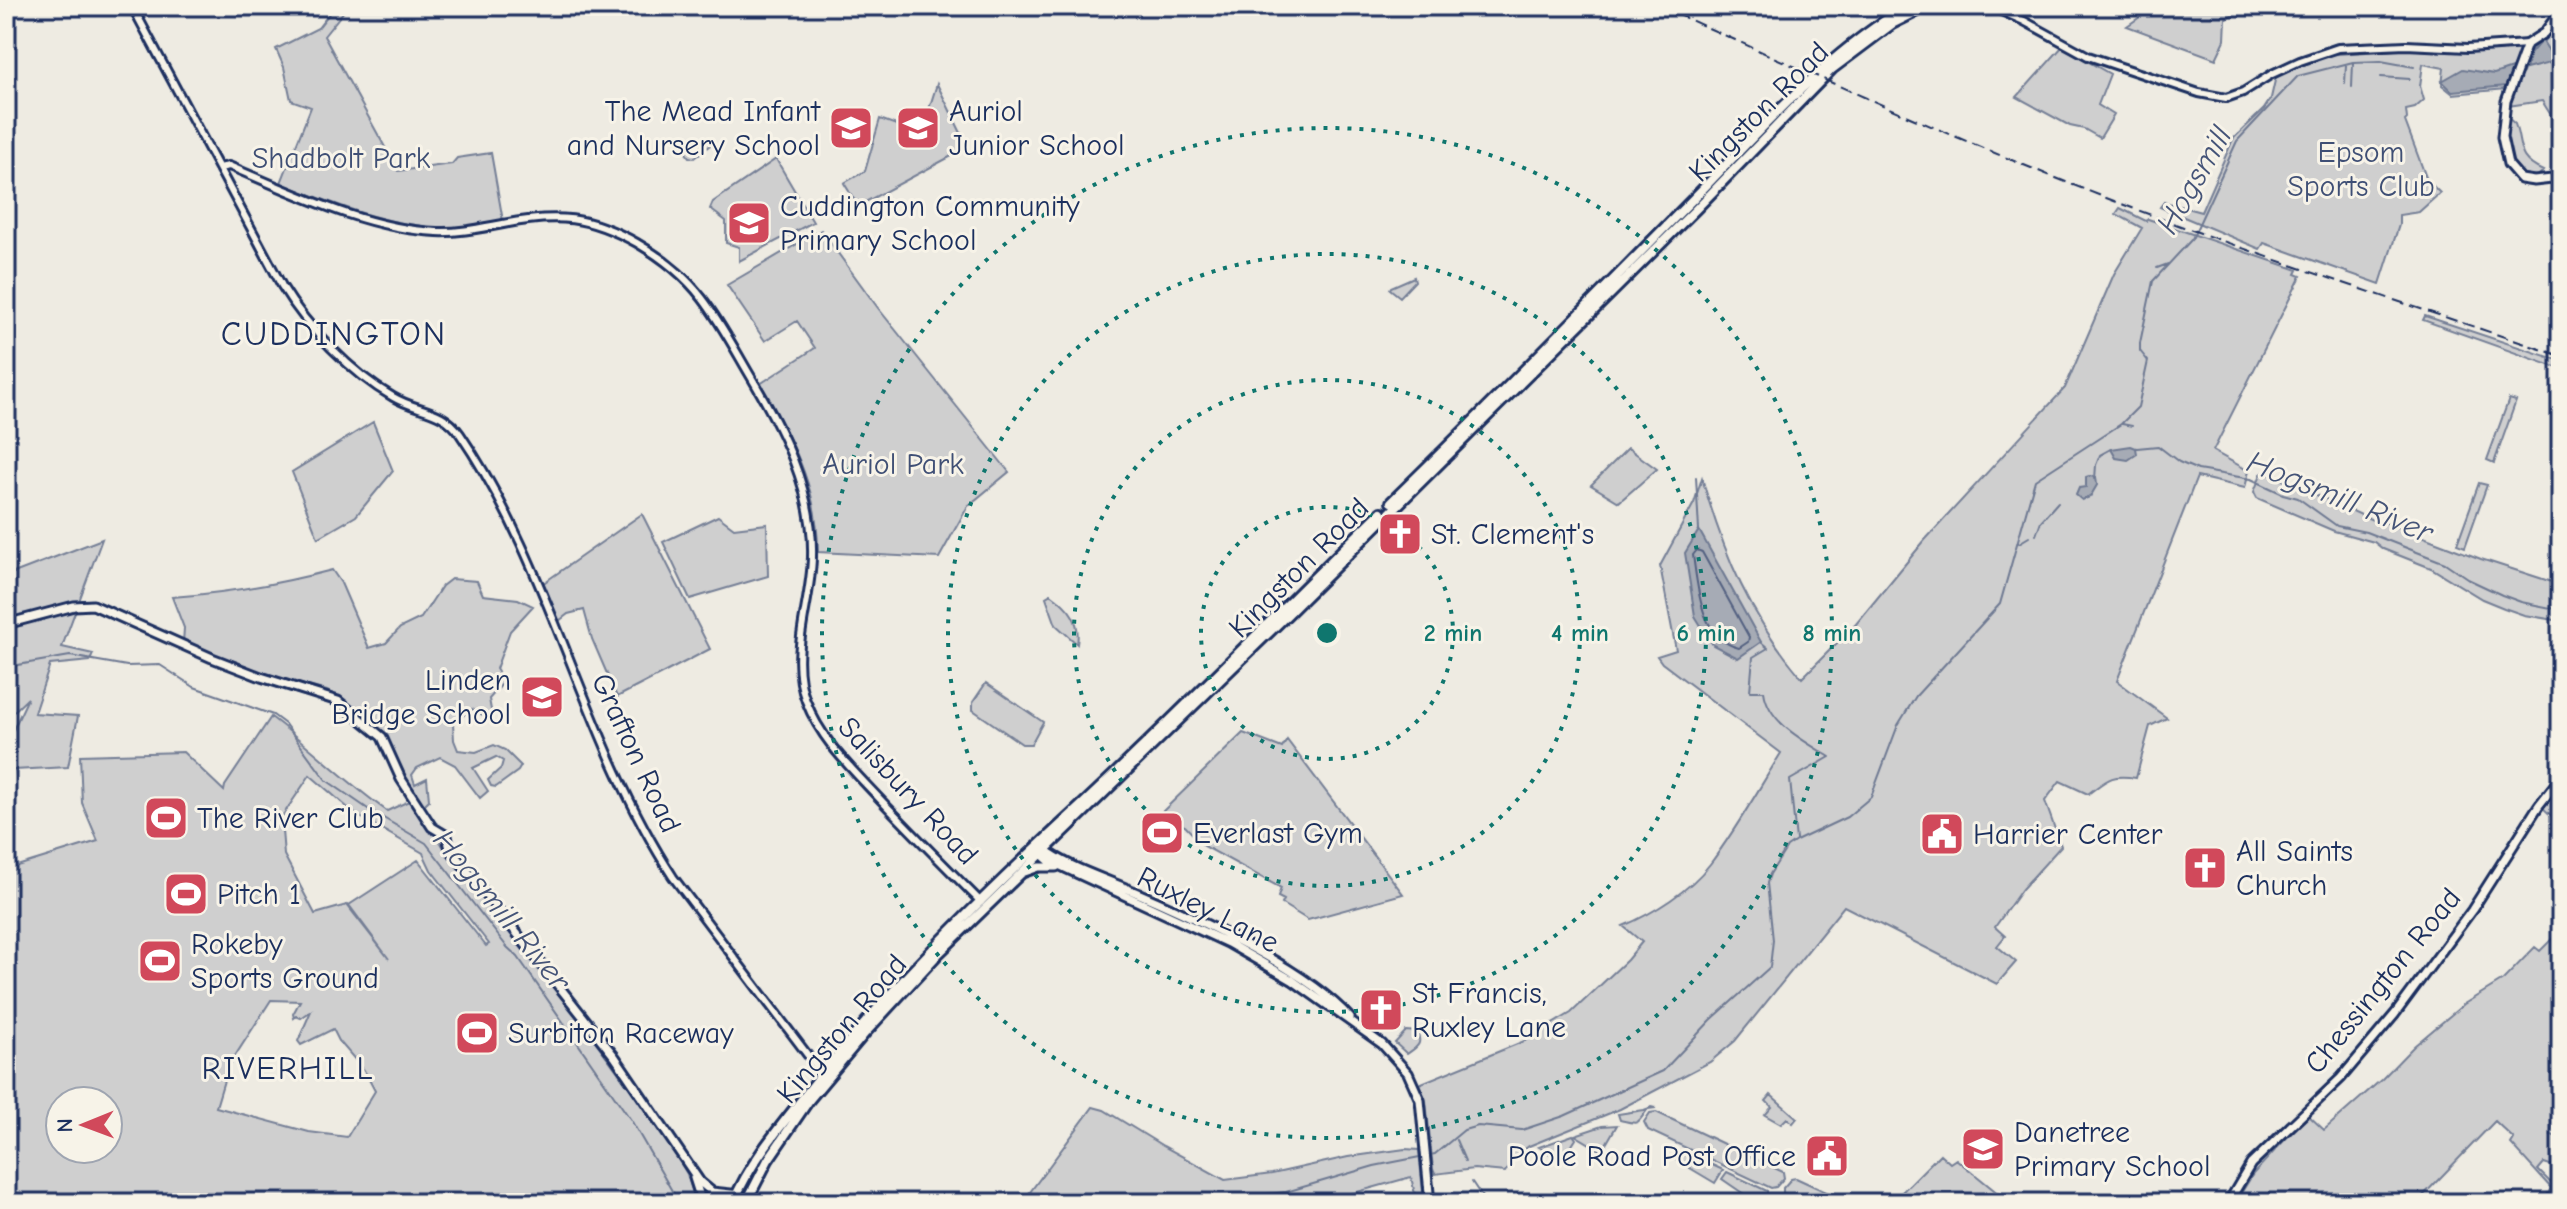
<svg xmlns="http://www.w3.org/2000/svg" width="2567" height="1209" font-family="'Comic Neue',sans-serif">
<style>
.green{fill:#cfcfcf;stroke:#757f96;stroke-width:2;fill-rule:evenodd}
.water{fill:#a6abb5;stroke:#6e7992;stroke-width:2}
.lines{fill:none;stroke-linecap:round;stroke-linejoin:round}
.shore{stroke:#536181;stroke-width:2}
.stream{stroke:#6e7992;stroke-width:2}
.tertiary-casing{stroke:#1b2f5e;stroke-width:12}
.secondary-casing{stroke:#1b2f5e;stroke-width:13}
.trunk-casing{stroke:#1b2f5e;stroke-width:14}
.tertiary{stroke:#f7f3e8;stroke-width:6}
.secondary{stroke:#f7f3e8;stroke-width:7}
.trunk{stroke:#f7f3e8;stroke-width:8}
.rail{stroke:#1b2f5e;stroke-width:2;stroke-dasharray:12 6;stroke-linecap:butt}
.ring{fill:none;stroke:#0f766e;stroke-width:4;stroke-dasharray:4 8}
.labels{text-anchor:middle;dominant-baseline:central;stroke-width:6;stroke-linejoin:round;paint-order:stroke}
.poi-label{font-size:30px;fill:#1b2f5e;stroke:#f7f3e8;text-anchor:start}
.street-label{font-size:30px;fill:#1b2f5e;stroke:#f7f3e8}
.park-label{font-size:30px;fill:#3f4f75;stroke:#f7f3e8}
.water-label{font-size:32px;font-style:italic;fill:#455478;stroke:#f7f3e8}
.neighbourhood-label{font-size:32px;letter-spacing:2px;fill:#1b2f5e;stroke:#f7f3e8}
.quarter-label{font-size:34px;letter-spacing:2px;fill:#1b2f5e;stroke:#f7f3e8}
.centre{fill:#0f766e;stroke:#f7f3e8;stroke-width:4}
.ring-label{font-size:24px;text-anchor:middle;font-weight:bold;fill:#0f766e;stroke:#f7f3e8;stroke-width:6;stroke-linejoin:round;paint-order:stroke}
</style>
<rect width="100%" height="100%" fill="#eeebe2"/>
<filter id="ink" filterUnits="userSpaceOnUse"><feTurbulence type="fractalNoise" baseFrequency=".0125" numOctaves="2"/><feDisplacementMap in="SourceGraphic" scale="16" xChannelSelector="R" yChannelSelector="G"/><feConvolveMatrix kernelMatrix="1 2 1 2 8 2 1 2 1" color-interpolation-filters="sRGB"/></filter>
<g filter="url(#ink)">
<path class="green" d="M335,6h13l-24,30 74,135 54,-7 5,-6 34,-5 12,68c-14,2 -29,6 -43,7 -61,3 -123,-23 -179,-45l30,-76 -20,-7 -7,-33 -8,-18 42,-21z
M2156,6h93l-23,12 -1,22 -9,19 -89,-33z
M2561,18v113l-19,-30 -34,5c2,-11 5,-27 15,-33l4,-15 11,-16 6,-1z
M2062,47l48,27 -12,31 16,10 -14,23 -16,-9 -14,-3 -53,-29z
M2423,48l48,3 51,-2 -16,40 -53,5 -11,-9 2,-17 -21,-4 -3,22 4,14 -9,8 -9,2 1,9 -2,2 22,59 13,13 -21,19 -20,3v10l-19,59 -116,-41 -4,6 -100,-42 4,-5 37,10 32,-73 31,-30 7,-11 5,-22 48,-21z
M937,84l26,53 -2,14 -103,55 -14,-23 21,-12 15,-52 41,15z
M2507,117l8,7c8,23 0,34 28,47l-6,6h-13c-20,-20 -20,-32 -17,-60z
M681,140h31l2,2 -20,16 -5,-1 -10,-14z
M776,159l37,63 -74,39v-14l-13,-4v-22l-16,-12 3,-7z
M2120,208l26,13 2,-2 150,51 -2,4 5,2 -88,175 36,20 -4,17 -48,-11 -80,204 50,37 -17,8 -14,52c-25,-4 -28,1 -48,16l-28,-13 -15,20 16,45 -39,43 -27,38 10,9 -8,10 19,16 -19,22 -153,-78 -109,135 -25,21 -90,47 -91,37 -13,10 -11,16 -31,-3 -39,5 -2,-5 -7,-68 -7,-17 103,-42 49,-29 56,-53 15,-18 -19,-16c31,-13 66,-35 87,-62 26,-34 48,-74 71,-111l-119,-90 -5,-7 19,-6 -16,-84 34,-63 8,-25c22,77 48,139 100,200l54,-54 69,-84 140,-152 49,-114 28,-46 -26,-14z
M821,230l57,78 131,164 -41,34 -29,52 -121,-6c0,-69 -26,-109 -58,-168l55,-36 -18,-27 -32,20 -38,-56z
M1414,277l1,4 -15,16 -10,-8 1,-2z
M2425,316l136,45v8l-138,-49z
M2509,399l7,2 -22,62 -7,-3z
M373,422l20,49 -37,45 -38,22 -26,-66z
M1628,448l29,21 -38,33 -28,-17z
M2265,472l112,50 10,1 94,36 68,22 12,7v33l-37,-6 -20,-7 -22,-9 -51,-31 -48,-19 -9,-7 -40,-11 -77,-33 -3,-6 7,-18z
M2479,483l8,2 -22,62 -8,-3z
M642,514l68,135 -93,48 -25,-58 -8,-29 -16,4 -9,7 -17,-37z
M718,516l16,12 33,-4 1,52 -78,23 -27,-57z
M102,539l-40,108 31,7 -3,7 -40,4 -16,48 44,3 -10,51 -54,3 -8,23v-48l22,-47 -22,21v-143z
M332,570l9,13 28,65 17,-5 14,-15 21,-10 21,-32 9,-7 26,2 6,14 35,4 15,7 -23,25 -14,38 8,13 -15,17 4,22 -21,-12 -19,14 1,17 4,10 18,2 18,-7 11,5 16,16 -3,5 -22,16 -5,-1 -3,-6 13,-12 2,-7 -7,-4 -23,11 15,23 -8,7 -25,-33 -15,-8 -23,11 -5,7 3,9 12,-6 2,22 -7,7 -36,-68 -30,-25 -11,-13 -18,-10 -87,-23 -57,-25 1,-15 -12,-31c55,-4 107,-13 160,-27z
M1051,594c18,13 30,27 26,50l-21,-19 -10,-28z
M986,683l57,39 -12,22h-9l-49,-34v-8z
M271,717c40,30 75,65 116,94l22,-10 -11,-18 2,-1 51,76 84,101 132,180 20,35 9,29h-690v-362l11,25 81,-25 -16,-38 -2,-48 103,-3 41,39 1,-5zM310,775l45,39 68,39 8,17 58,74 -3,2 -68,-86 -69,45 40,54 -42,-54 -32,9 -31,-59 -3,-37zM271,1000l29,1 -7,13 1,4 2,-2 5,2 10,-7 -13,30 3,4 32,-16 6,12 25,29 11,21 -28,46 -38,-5 -93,-25 12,-40zM60,1101h48v48h-48z
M1243,733l39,15 5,-8 116,154 -95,26 -26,-16 2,-4 -6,-3 3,-9 -77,-42 -19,-20 -26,-11z
M2561,784v41l-18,-17z
M2561,930v195l-1,2 1,-7 -4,-1 2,-2 -6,2 -2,16 8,2 2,-4v23l-7,2 -1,8 -9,-3 -6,7 13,13 10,-13v17l-4,2 4,3v11h-18l8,-15 -40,-44 3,-5 -19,-18 -79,82h-181l18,-29 55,-59 16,15 58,-51 32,-33 50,-42 39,-24 32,-33 5,4z
M1406,1031l11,1c6,12 0,15 -10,22l-12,-11z
M1771,1095l26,23 -4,5 -6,-5 -6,6 -16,-9 7,-8 -6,-6z
M1093,1107l11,3 59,36 62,34 47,-6 76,-17 57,-8 14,1 5,53h-7l-6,-26 -93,26h-296z
M1652,1107l4,1 -8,1c-12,15 -7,16 -28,11l-2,-6 26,-4z
M1656,1112l127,60 1,6 -8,9 -5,1 -123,-58 -4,-8 6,-9z
M1617,1125l-15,26 -27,-16 27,-9z
M1573,1135l3,4 -14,22 -23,-14z
M1682,1151l41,19 -8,13 -42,-25z
M1940,1154l10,9 6,-4 54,44h-114l4,-9z
M1727,1172l40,19v8l-3,4h-7l-35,-24z
M1796,1178l54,25h-46l-21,-10v-5l8,-9z"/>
<path class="water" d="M2542,40l10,16 -2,7 -24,6 4,-15z
M2515,67l-8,19 -55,5 -10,-10 21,-12 31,5z
M2131,446l5,2 1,6 -9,6 -12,-2 -5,-9z
M2089,476l7,1 1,8 -7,12 -8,3 -6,-5 3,-7 7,-1v-10z
M1699,530l62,112 -23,16 -25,-13 -18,-29 -10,-63z"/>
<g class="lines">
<path class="shore" d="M1697,550l5,2 47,85 -1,5 -9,6c-39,-10 -41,-59 -46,-93z"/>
<path class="stream" d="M2381,77l29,2
M2345,83l1,-18
M2352,87l1,-24
M2157,268l11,-4
M2122,424l10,2
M2137,448l21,-2 21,16 19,8 53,9 32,15 15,4 39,28 29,6 79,31 25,17 32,15 19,7 40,8
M1696,477l3,53
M2095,479l1,-14 4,-10 11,-6
M2036,535l5,-14 17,-19
M2019,543l10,-6
M1761,642l7,6 -15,9 -3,34h14c4,32 40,50 66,66l-40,23 6,60
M6,667l64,-11 57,10 33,-1 34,22 79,28 12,9 41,56 42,29 58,34 81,104 11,10 113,163 48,83
M1456,1140l9,21
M1472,1182l14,21
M1184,1203l102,-11 88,-26 61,-12 29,-24 14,-4 44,4 42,-14 99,-45 48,-51 59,-53 3,-27 -6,-57 3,-9 17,-27 9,-6 51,-24 24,-20 27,-72 18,-29 84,-92 35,-124 86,-56 17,-17 10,-46 -8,-10v-8l13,-62 39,-42 45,-98 61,-65 55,-14 28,-1 33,6"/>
<g class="tertiary-casing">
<path id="tertiary" d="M132,6l150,280c25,41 69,87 111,111 25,15 49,11 67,37 93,136 123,305 213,443l149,197
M1990,6l34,15 64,35 111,37 27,5 17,-6 29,-18 28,-13 38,-13 68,-3 62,3 59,-4
M219,168l10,-2c65,27 136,63 208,66 22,1 44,-4 66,-8 54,-11 86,-8 134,19 24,14 48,33 65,55 17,22 31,48 45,72 34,57 67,119 65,187 -1,48 -24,97 -6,144 15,39 44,66 72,96 34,36 68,70 103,105"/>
</g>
<g class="secondary-casing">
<path id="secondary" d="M2561,10l-17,23 -17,11 -21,57 -4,36 6,27 13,15 13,2 27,-3
M6,624l68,-18 19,-1 119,53 49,19 77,24 44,36 19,42 31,48 15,9 3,13 165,208 85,125 12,10 28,3 5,8
M1041,847c27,21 63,31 94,45 63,27 170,76 215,126
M1039,852l9,8 180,83 64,37 90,64 26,29 12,27 10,103
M1022,873l17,-6h17
M694,1178l8,25
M2228,1203l23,-39 90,-86 54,-64 77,-104 67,-105 22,-28"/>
</g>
<g class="trunk-casing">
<path id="trunk" d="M1391,502c102,-99 201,-201 301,-302 65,-66 136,-149 217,-194
M733,1203c17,-41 46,-75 74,-110 79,-101 169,-190 262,-276 107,-99 208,-204 312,-305
M746,1203l22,-43 41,-60 56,-67 73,-79 351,-341 407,-404 136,-140 60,-45 36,-18"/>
</g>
<use href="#tertiary" class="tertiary"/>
<use href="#secondary" class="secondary"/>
<use href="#trunk" class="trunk"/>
<path class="rail" d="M1659,6c155,69 309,139 468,200 143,54 289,101 434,150"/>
</g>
</g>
<g class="ring">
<circle cx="1327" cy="633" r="126"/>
<circle cx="1327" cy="633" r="253"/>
<circle cx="1327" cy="633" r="379"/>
<circle cx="1327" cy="633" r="505"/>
</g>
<defs>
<g id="school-square" transform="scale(2.3)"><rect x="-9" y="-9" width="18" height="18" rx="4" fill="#d1495b" stroke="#f7f3e8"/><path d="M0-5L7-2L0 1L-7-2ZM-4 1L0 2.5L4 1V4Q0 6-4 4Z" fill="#fff"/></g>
<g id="church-square" transform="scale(2.3)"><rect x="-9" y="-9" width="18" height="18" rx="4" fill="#d1495b" stroke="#f7f3e8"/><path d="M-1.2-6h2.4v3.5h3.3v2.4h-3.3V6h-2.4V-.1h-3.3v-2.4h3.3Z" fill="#fff"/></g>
<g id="stadium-square" transform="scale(2.3)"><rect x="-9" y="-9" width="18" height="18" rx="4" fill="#d1495b" stroke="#f7f3e8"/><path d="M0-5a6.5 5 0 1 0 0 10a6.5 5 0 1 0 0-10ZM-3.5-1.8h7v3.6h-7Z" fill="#fff"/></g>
<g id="civic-square" transform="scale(2.3)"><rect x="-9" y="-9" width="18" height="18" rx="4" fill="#d1495b" stroke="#f7f3e8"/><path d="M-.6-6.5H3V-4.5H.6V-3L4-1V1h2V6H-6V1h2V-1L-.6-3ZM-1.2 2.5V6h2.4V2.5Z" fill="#fff"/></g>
</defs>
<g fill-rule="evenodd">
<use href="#school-square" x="851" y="128"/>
<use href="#school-square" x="918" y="128"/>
<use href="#school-square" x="749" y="223"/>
<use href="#church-square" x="1400" y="534"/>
<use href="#school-square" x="542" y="697"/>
<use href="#stadium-square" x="166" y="818"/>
<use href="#stadium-square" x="1162" y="833"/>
<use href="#civic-square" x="1942" y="834"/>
<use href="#church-square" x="2205" y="868"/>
<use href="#stadium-square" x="186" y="894"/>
<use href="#stadium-square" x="160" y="961"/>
<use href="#church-square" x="1381" y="1010"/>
<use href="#stadium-square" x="477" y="1033"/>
<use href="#school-square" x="1983" y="1149"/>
<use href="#civic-square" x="1827" y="1156"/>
</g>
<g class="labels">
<g class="poi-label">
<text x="820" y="111" text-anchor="end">The Mead Infant<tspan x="820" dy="34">and Nursery School</tspan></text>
<text x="949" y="111">Auriol<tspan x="949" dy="34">Junior School</tspan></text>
<text x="780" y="206">Cuddington Community<tspan x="780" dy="34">Primary School</tspan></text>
<text x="1431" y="534">St. Clement's</text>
<text x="511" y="680" text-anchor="end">Linden<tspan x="511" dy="34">Bridge School</tspan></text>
<text x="197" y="818">The River Club</text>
<text x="1193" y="833">Everlast Gym</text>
<text x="1973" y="834">Harrier Center</text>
<text x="2236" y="851">All Saints<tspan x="2236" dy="34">Church</tspan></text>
<text x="217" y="894">Pitch 1</text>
<text x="191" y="944">Rokeby<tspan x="191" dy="34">Sports Ground</tspan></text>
<text x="1412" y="993">St Francis,<tspan x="1412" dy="34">Ruxley Lane</tspan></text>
<text x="508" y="1033">Surbiton Raceway</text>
<text x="2014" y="1132">Danetree<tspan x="2014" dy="34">Primary School</tspan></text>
<text x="1796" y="1156" text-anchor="end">Poole Road Post Office</text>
</g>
<g class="street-label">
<text transform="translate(1759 112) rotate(-45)">Kingston Road</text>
<text transform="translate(1299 568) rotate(-45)">Kingston Road</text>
<text transform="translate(636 753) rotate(65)">Grafton Road</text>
<text transform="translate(908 791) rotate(47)">Salisbury Road</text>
<text transform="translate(1208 910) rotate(27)">Ruxley Lane</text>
<text transform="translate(2383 981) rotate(-51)">Chessington Road</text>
<text transform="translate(842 1029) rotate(-50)">Kingston Road</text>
</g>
<g class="park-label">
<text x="2361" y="152">Epsom<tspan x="2361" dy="34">Sports Club</tspan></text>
<text x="341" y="158">Shadbolt Park</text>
<text x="893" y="464">Auriol Park</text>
</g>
<g class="water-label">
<text transform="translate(2194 180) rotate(-60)">Hogsmill</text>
<text transform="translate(2340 497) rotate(22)">Hogsmill River</text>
<text transform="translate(502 910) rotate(51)">Hogsmill River</text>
</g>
<g class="neighbourhood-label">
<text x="288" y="1068">RIVERHILL</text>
</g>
<g class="quarter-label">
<text x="334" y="334">CUDDINGTON</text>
</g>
</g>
<circle cx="1327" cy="633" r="12" class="centre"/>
<g class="ring-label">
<text x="1453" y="641">2 min</text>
<text x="1580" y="641">4 min</text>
<text x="1706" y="641">6 min</text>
<text x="1832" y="641">8 min</text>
</g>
<rect width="2567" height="1209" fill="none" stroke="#f7f3e8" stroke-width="32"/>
<rect x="16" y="16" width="2535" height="1177" fill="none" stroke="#1b2f5e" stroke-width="3" filter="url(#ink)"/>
<g transform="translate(84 1125) rotate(269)"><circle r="38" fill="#f7f3e8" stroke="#9fa5b1" stroke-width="2"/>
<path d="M0-6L14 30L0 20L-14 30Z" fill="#d1495b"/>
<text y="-12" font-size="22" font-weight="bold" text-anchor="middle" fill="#1b2f5e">N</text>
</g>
</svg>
